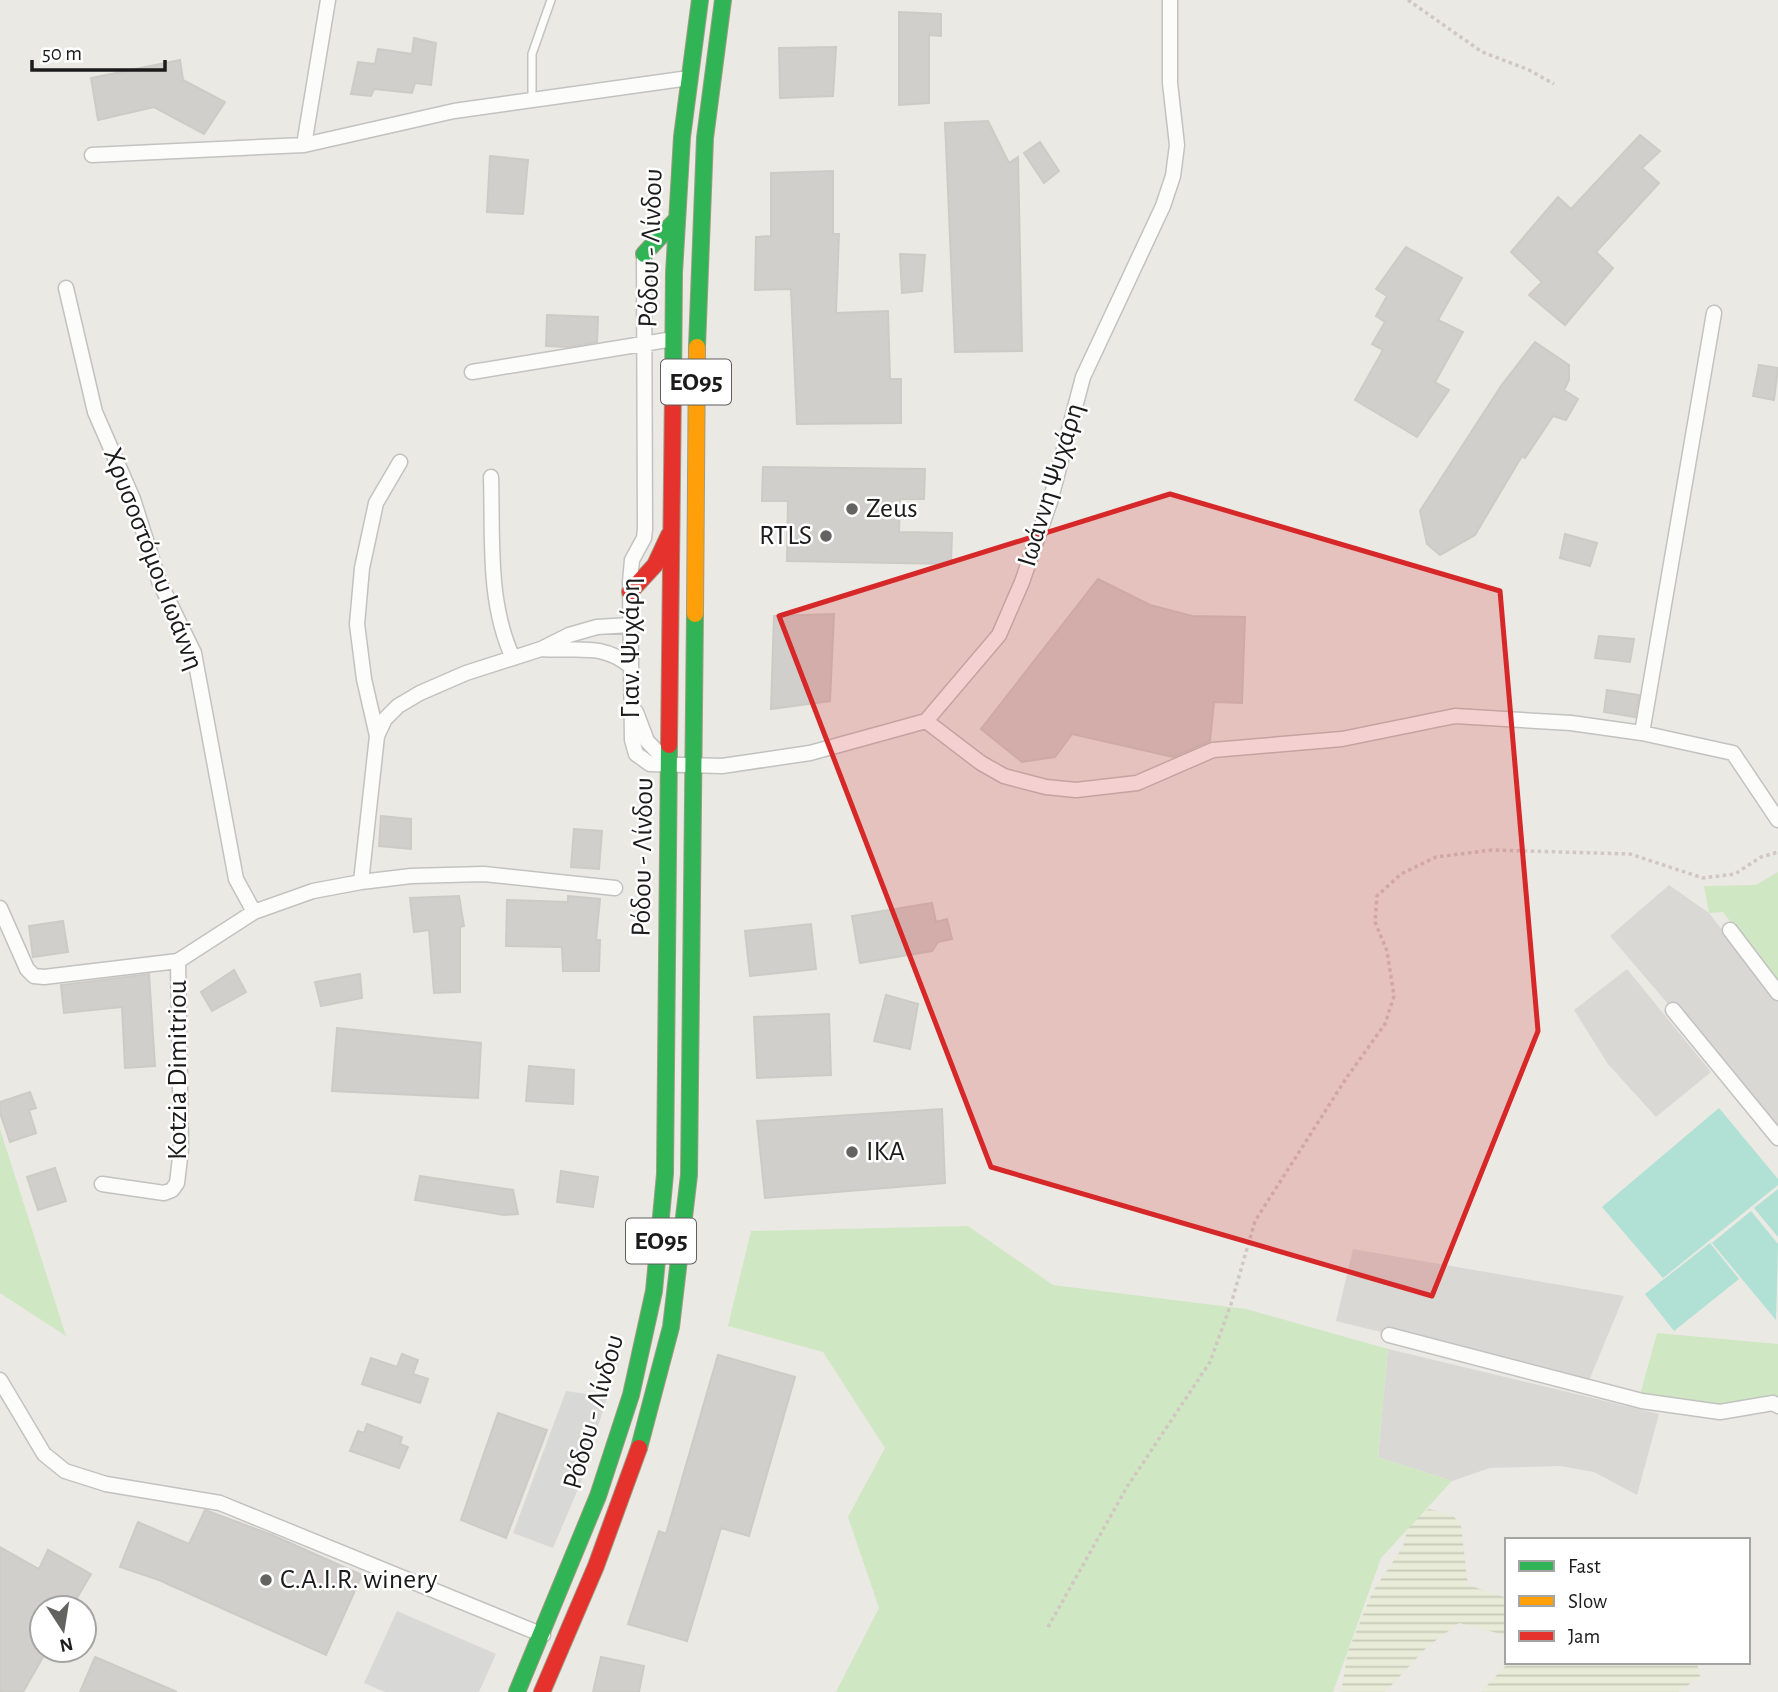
<svg xmlns="http://www.w3.org/2000/svg" width="1778" height="1692" font-family="'Alegreya Sans',sans-serif">
<style>
.residential{fill:#d9d8d5}
.farmland{fill:url(#farmland-rules)}
.grass{fill:#d0e7c3}
.pitch{fill:#b0e1d4}
.parking{fill:#d8d8d6}
.building{fill:#d1cfcb;stroke:#cdcbc5;stroke-width:2}
.lines{fill:none;stroke-linecap:round;stroke-linejoin:round}
.lane-casing{stroke:#c2c2c0;stroke-width:10}
.street-casing{stroke:#c2c2c0;stroke-width:17}
.fast-casing{stroke:#9f9a82;stroke-width:18}
.slow-casing{stroke:#9f9a82;stroke-width:18}
.jam-casing{stroke:#9f9a82;stroke-width:18}
.path{stroke:#d1c6c1;stroke-width:3.5;stroke-dasharray:3.5 3.5;stroke-linecap:butt}
.lane{stroke:#fcfcfb;stroke-width:7}
.street{stroke:#fcfcfb;stroke-width:14}
.fast{stroke:#30b455;stroke-width:16}
.slow{stroke:#ff9f0a;stroke-width:16}
.jam{stroke:#e5322d;stroke-width:16}
.marked{fill:#d62828;fill-opacity:0.2;stroke:#d62828;stroke-width:5;stroke-linejoin:round}
.poi-dot{fill:#636361;stroke:#fff;stroke-width:2.5}
.labels{text-anchor:middle;dominant-baseline:central;stroke-width:5;stroke-linejoin:round;paint-order:stroke}
.shield{fill:#fff;stroke:#5f5f5f;stroke-width:2}
.shield-label{font-size:26px;font-weight:bold;fill:#1b1b1b}
.street-label{font-size:28px;fill:#1b1b1b;stroke:#fff}
.poi-label{font-size:28px;fill:#1b1b1b;stroke:#fff;text-anchor:start}
</style>
<defs>
<pattern id="farmland-rules" width="6" height="5" patternUnits="userSpaceOnUse" patternTransform="scale(1.75)"><rect width="6" height="5" fill="#e7ebd7"/><path d="M0 2.5h6" fill="none" stroke="#c6c9b8"/></pattern>
</defs>
<rect width="100%" height="100%" fill="#eae9e4"/>
<path class="residential" d="M1669,885l40,28 69,89v131l-168,-197z
M1627,969l84,103 -55,45 -48,-53 -34,-54z
M1353,1249l271,47 -36,87 -252,-62z
M1388,1349l271,65 -22,81 -43,-23 -34,-6 -70,2 -38,13 -74,-24z"/>
<path class="farmland" d="M1429,1509l24,6 8,11 7,59 39,13v46l-2,-9 -46,-12 -32,24 -42,45h-44l7,-41 25,-60 30,-44 7,-28z
M1509,1662h188l3,15 -22,15h-197z"/>
<path class="grass" d="M1778,872v112l-55,-72 -14,1 -5,-27 52,-1z
M0,1129l66,207 -66,-43z
M968,1226l85,59 193,24 142,40 -10,108 74,24 -71,77 -48,134h-497l43,-84 -31,-91 37,-69 -62,-96 -95,-26 23,-95z
M1657,1333l121,11v57l-57,6 -81,-12z"/>
<path class="pitch" d="M1719,1108l59,71v6l-115,93 -61,-71z
M1778,1189v48l-24,-29z
M1751,1211l27,33 -2,76 -64,-77z
M1710,1243l29,36 -65,52 -29,-37z"/>
<path class="parking" d="M566,1391l41,6 -26,85 -28,66 -40,-15z
M397,1611l99,43 -17,38h-94l-21,-9z"/>
<path class="building" d="M899,12l42,2v22l-12,-1v68l-30,2z
M414,38l22,5 -5,42 -16,-2 -3,10 -38,-4 -3,7 -20,-2 7,-32 17,2 3,-15 34,5z
M836,47l-3,49 -53,2 -1,-50z
M180,60l3,20 42,22 -21,32 -50,-27 -56,13 -7,-42z
M988,121l21,42 9,-6 4,194 -67,1 -10,-229z
M1640,135l20,16 -18,17 17,15 -63,69 17,16 -48,57 -36,-30 13,-13 -31,-30 47,-55 13,12z
M1040,142l19,29 -15,12 -20,-30z
M490,156l38,4 -5,54 -36,-2z
M833,171v63h6l-3,79 52,-2 2,68h11v44l-104,1 -6,-135 -36,1 1,-53 15,-1v-63z
M1406,247l56,31 -24,42 25,12 -28,50 14,8 -32,47 -62,-37 28,-50 -11,-6 13,-22 -9,-6 11,-20 -11,-7z
M900,254l25,1 -3,36 -20,2z
M547,315l51,2 -1,25 -29,5 -22,-1z
M1535,342l34,23v15l-5,10 14,9 -12,21 -13,-4 -28,42 -3,-2 -47,79 -35,20 -13,-11 -7,-33 81,-125z
M1759,365l19,3 -4,32 -21,-4z
M763,467l162,2 -1,30h-24l-1,33 53,1 -1,31 -164,-3 1,-60h-26z
M1565,534l32,9 -7,23 -30,-8z
M1098,579l52,26 42,11 53,1 -3,86 -28,-1 -4,39 -37,16 -101,-23 -17,23 -33,5 -41,-33z
M834,614l-4,87 -59,8 3,-93z
M1599,636l35,3 -4,23 -35,-4z
M1607,690l32,5 -4,22 -31,-5z
M381,816l30,3v30l-32,-3z
M574,829l28,2 -3,38 -28,-2z
M459,896l5,30 -4,1v65l-26,1 -5,-63 -15,2 -4,-34z
M568,896l32,3 -4,41h4l-1,31h-36l-1,-24 -56,-1 1,-46 61,2z
M932,903l4,19 11,-3 5,20 -14,3 -6,9 -72,12 -8,-47z
M63,921l5,31 -35,5 -4,-31z
M811,924l5,45 -66,7 -5,-45z
M234,970l12,22 -34,19 -11,-19z
M149,974l6,92 -30,2 -3,-61 -58,6 -3,-28z
M360,974l2,24 -41,8 -6,-24z
M886,995l32,9 -8,45 -36,-8z
M829,1014l2,61 -74,3 -3,-61z
M337,1028l144,15 -3,55 -146,-7z
M529,1066l45,4 -1,34 -47,-3z
M30,1092l6,16 -7,2 7,23 -26,9 -10,-29v-11z
M942,1109l3,74 -180,15 -8,-77z
M55,1168l11,33 -28,9 -11,-33z
M561,1171l37,6 -5,30 -36,-5z
M420,1176l93,14 5,24 -14,1 -89,-15z
M402,1354l16,6 -5,14 15,5 -8,24 -58,-19 9,-26 26,9z
M718,1355l77,22 -46,159 -28,-8 -34,113 -59,-17 31,-93 7,3z
M498,1413l49,17 -41,108 -45,-18z
M367,1424l35,13 -2,7 8,3 -9,21 -49,-17 8,-20 6,2z
M205,1510l67,25 90,40 -36,80 -167,-75 -39,-13 18,-45 51,22z
M0,1547l39,22 9,-19 43,24 -20,34h-29v42h5l-24,42h-23z
M95,1657l82,35h-97z
M601,1657l43,9 -5,26h-46z"/>
<g class="lines">
<g class="lane-casing">
<path id="lane" d="M532,98v-44l19,-54"/>
</g>
<g class="street-casing">
<path id="street" d="M304,145l24,-145
M92,155l212,-10 150,-34 235,-33
M644,254l1,275 -1,9 -12,22 -2,22 2,158 4,14 14,10 72,2 88,-13 116,-32 73,-86 23,-53 28,-80 33,-125 80,-171 10,-30 4,-31 -7,-62v-83
M66,288l29,124 38,87 26,82 35,72 42,226 18,33
M472,372l201,-33
M491,477c2,60 -4,125 22,181
M541,649c34,3 61,-7 89,17
M636,712l11,29 23,24
M926,721l55,42 23,13 42,11 30,3 61,-7 76,-33 129,-11 113,-23 116,7 71,10 91,20 45,67
M1642,733l72,-420
M377,736l-13,-57 -7,-55 5,-56 14,-65 24,-41
M361,882l16,-146 8,-17 13,-13 22,-13 46,-20 75,-24 28,-14 28,-8 33,-2
M0,908l27,61 7,7 10,1 134,-16 76,-49 59,-21 48,-9 50,-6 73,-2 131,14
M1730,930l48,63
M1673,1010l105,128
M102,1184l62,9 8,-3 5,-7 4,-34 -3,-188
M1389,1335l253,66 78,11 53,-9 5,3
M0,1380l44,74 21,17 41,13 114,19 323,132"/>
</g>
<g class="fast-casing">
<path id="fast" d="M644,254l33,-35
M697,347l8,-209 18,-138
M673,388l1,-115 8,-136 18,-137
M639,1448l32,-121 18,-152 6,-561
M517,1692l81,-196 33,-101 23,-104 11,-117 4,-429"/>
</g>
<g class="slow-casing">
<path id="slow" d="M695,614l2,-267"/>
</g>
<g class="jam-casing">
<path id="jam" d="M630,592l25,-27 14,-30
M669,745l4,-357
M542,1692l54,-126 43,-118"/>
</g>
<path class="path" d="M1408,0l74,52 47,18 25,14
M1048,1627l79,-140 83,-125 21,-58 24,-83 92,-144 38,-53 9,-28 -7,-45 -12,-29 2,-26 24,-22 35,-17 56,-7 138,4 73,24 32,-4 26,-17 17,-5"/>
<use href="#lane" class="lane"/>
<use href="#street" class="street"/>
<use href="#fast" class="fast"/>
<use href="#slow" class="slow"/>
<use href="#jam" class="jam"/>
</g>
<path class="marked" d="M1170,494l330,97 38,440 -106,265 -441,-129 -212,-551z"/>
<g class="poi-dot">
<circle cx="852" cy="509" r="7"/>
<circle cx="826" cy="536" r="7"/>
<circle cx="852" cy="1152" r="7"/>
<circle cx="266" cy="1580" r="7"/>
</g>
<g class="labels">
<g class="shield">
<rect x="661" y="359.5" width="70" height="45" rx="5"/>
<rect x="626" y="1218.5" width="70" height="45" rx="5"/>
</g>
<g class="shield-label">
<text x="696" y="382">ΕΟ95</text>
<text x="661" y="1241">ΕΟ95</text>
</g>
<g class="street-label">
<text transform="translate(651 248) rotate(-88)">Ρόδου - Λίνδου</text>
<text transform="translate(1051 485) rotate(-73)">Ιωάννη Ψυχάρη</text>
<text transform="translate(153 559) rotate(69)">Χρυσοστόμου Ιωάννη</text>
<text transform="translate(631 648) rotate(-90)">Γιαν. Ψυχάρη</text>
<text transform="translate(643 857) rotate(-89)">Ρόδου - Λίνδου</text>
<text transform="translate(178 1070) rotate(-90)">Kotzia Dimitriou</text>
<text transform="translate(594 1412) rotate(-74)">Ρόδου - Λίνδου</text>
</g>
<g class="poi-label">
<text x="866" y="509">Zeus</text>
<text x="812" y="536" text-anchor="end">RTLS</text>
<text x="866" y="1152">IKA</text>
<text x="280" y="1580">C.A.I.R. winery</text>
</g>
</g>
<rect x="1505" y="1538" width="245" height="126" fill="#ffffff" stroke="#a4a4a4" stroke-width="2"/>
<rect x="1519" y="1561" width="35" height="10" fill="#30b455" stroke="#a4a4a4" stroke-width="2"/>
<text x="1568" y="1573" font-size="21" fill="#1b1b1b">Fast</text>
<rect x="1519" y="1596" width="35" height="10" fill="#ff9f0a" stroke="#a4a4a4" stroke-width="2"/>
<text x="1568" y="1608" font-size="21" fill="#1b1b1b">Slow</text>
<rect x="1519" y="1631" width="35" height="10" fill="#e5322d" stroke="#a4a4a4" stroke-width="2"/>
<text x="1568" y="1643" font-size="21" fill="#1b1b1b">Jam</text>
<g transform="translate(63 1629) rotate(168)"><circle r="33" fill="#ffffff" stroke="#a4a4a4" stroke-width="2"/>
<path d="M0-5L12 26L0 18L-12 26Z" fill="#636361"/>
<text y="-10" font-size="19" font-weight="bold" text-anchor="middle" fill="#1b1b1b">N</text>
</g>
<path d="M32 60v10h133v-10" fill="none" stroke="#1b1b1b" stroke-width="3.5"/>
<text x="42" y="60" font-size="21" fill="#1b1b1b" stroke="#ffffff" stroke-width="5" paint-order="stroke">50 m</text>
</svg>
